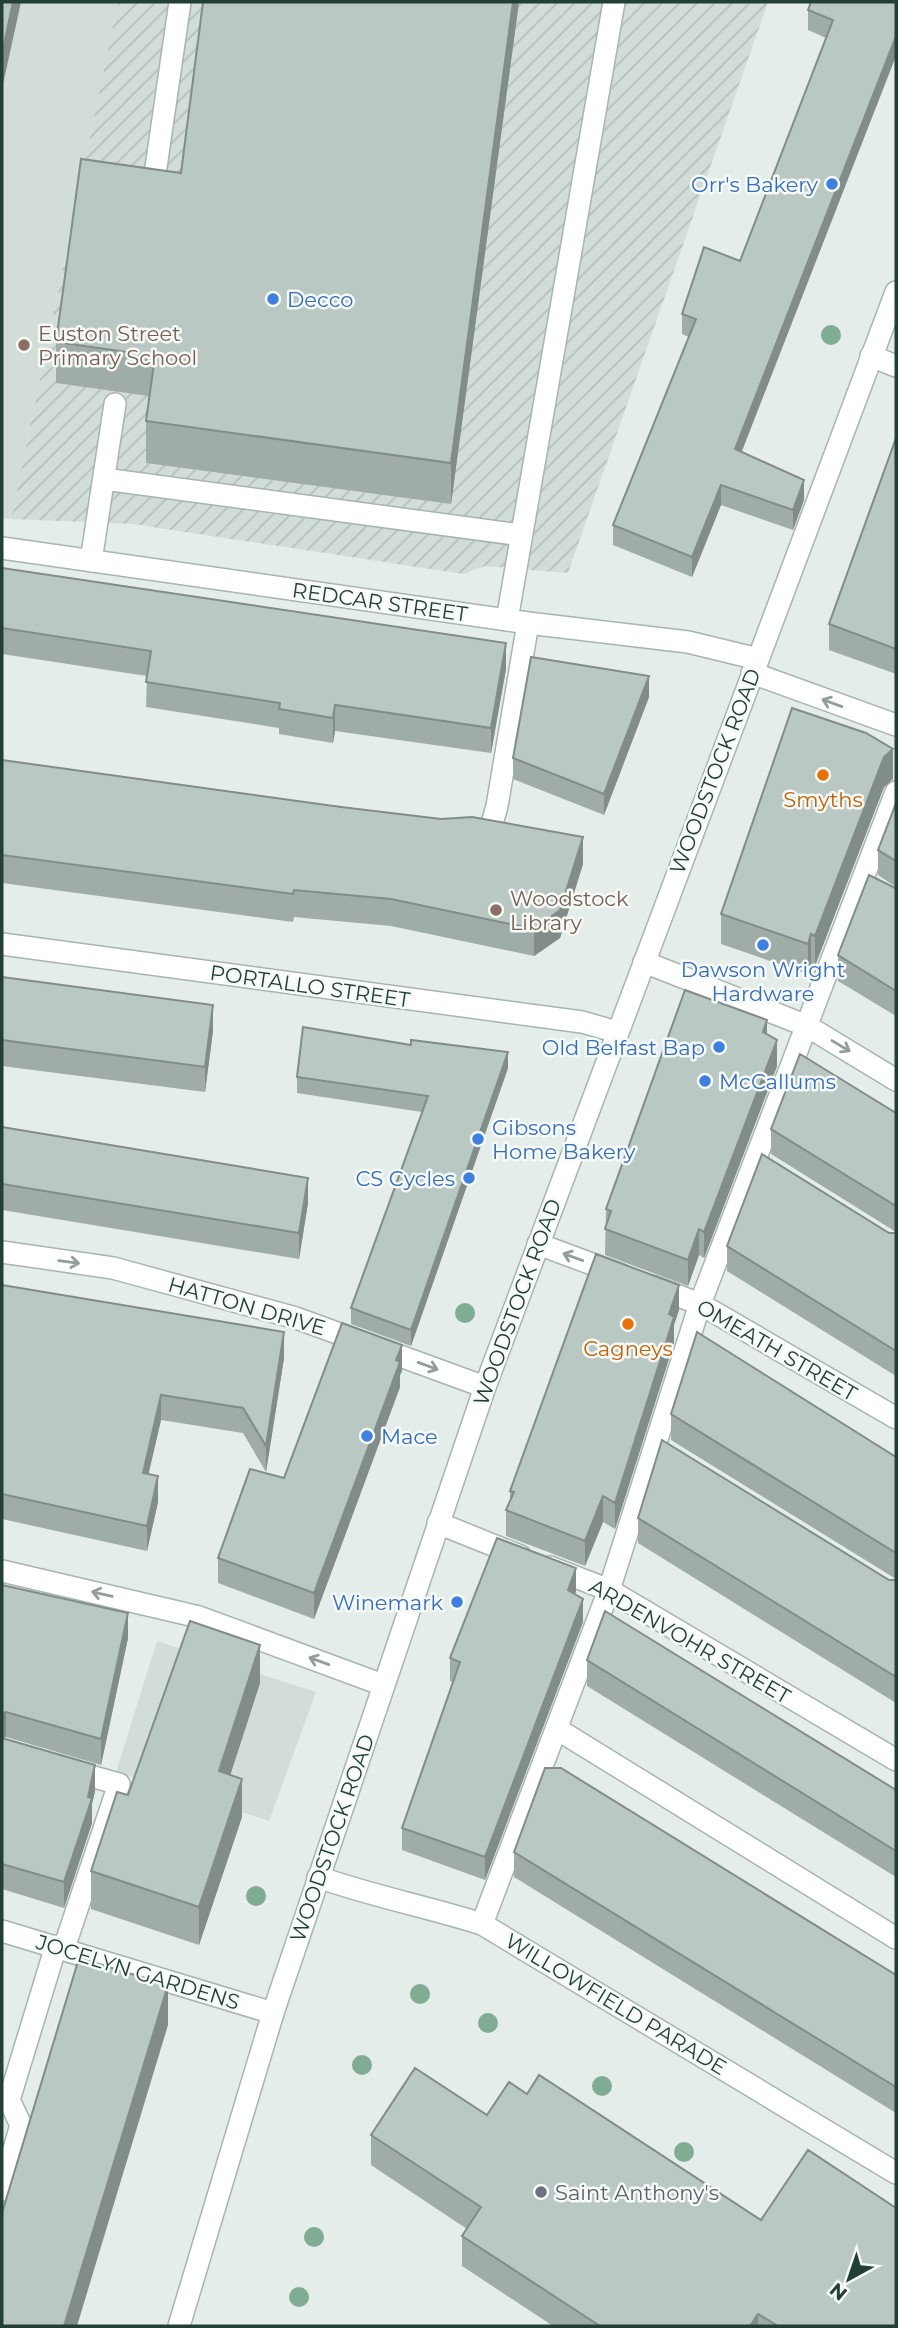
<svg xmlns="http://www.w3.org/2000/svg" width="898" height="2328" font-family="Montserrat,sans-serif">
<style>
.built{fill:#d2ddd8}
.industrial{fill:url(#industrial-furrows)}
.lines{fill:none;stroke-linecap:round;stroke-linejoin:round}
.service-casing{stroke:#a6b5b0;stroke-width:24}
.minor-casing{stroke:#a6b5b0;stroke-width:24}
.tertiary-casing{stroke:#a6b5b0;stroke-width:24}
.service{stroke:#fff;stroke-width:21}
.minor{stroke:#fff;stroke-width:21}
.tertiary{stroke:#fff;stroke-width:21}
.tree{fill:#7fac92}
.wall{fill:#9faca7}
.shaded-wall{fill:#828c88}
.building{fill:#b9c8c2;stroke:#828c88;stroke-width:2}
.oneway{stroke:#919f9c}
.shop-dot{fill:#3f7fe0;stroke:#f5faf7;stroke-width:2.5}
.education-dot{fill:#8d6e63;stroke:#f5faf7;stroke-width:2.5}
.food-dot{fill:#e8710a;stroke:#f5faf7;stroke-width:2.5}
.worship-dot{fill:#6b7280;stroke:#f5faf7;stroke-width:2.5}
.labels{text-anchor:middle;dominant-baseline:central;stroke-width:5;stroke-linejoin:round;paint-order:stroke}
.shop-label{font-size:21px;fill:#366cbe;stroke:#f5faf7;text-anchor:end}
.education-label{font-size:21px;fill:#785e54;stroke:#f5faf7;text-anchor:start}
.street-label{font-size:21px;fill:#233f38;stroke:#f5faf7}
.food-label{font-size:21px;fill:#c56008;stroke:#f5faf7}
.worship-label{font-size:21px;fill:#5b616d;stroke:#f5faf7;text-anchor:start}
</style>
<defs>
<pattern id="industrial-furrows" width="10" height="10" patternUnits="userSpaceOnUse" patternTransform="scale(1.75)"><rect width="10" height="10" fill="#d2ddd8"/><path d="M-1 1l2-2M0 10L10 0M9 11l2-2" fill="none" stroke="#b4bfba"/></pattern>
</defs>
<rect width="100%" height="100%" fill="#e4ede9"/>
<path class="built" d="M2,2h116l-107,517 -9,-1z
M157,1641l159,51 -47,129 -153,-49z"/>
<path class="industrial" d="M118,2h650l-200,571 -83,-7 -22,8 -330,-50 -122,-5z"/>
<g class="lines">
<g class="service-casing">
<path id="service" d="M154,181l26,-179
M104,479l417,56
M91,561l24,-157
M507,620l107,-618
M473,832l17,-1 7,-25 31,-183
M557,1729l339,209
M482,1924l127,-334 91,-286 196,-512
M64,1948l55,-164 -50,-14
M2,2190l19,-65 -12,-25 47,-154"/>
</g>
<g class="minor-casing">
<path id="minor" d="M871,356l25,10
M2,548l526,75 160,19 70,17
M752,673l144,52
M2,944l580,78 35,10
M644,962l163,64 89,54
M538,1244l81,30
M2,1252l111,16 183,50 189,69
M652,1286l48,18 196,114
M438,1523l82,33
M550,1567l59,23 287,170
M2,1571l197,46 184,68
M318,1877c54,19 110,30 164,47l414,249
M2,1931l271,82"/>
</g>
<g class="tertiary-casing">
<path id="tertiary" d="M179,2326l94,-313 212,-626 411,-1095"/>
</g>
<use href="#service" class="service"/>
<use href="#minor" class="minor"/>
<use href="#tertiary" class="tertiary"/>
</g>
<g class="tree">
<circle cx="831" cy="335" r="10"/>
<circle cx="465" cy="1313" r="10"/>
<circle cx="256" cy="1896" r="10"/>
<circle cx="420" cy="1994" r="10"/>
<circle cx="488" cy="2023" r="10"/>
<circle cx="362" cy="2065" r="10"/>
<circle cx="602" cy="2086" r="10"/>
<circle cx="684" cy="2152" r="10"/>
<circle cx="314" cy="2237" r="10"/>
<circle cx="299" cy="2297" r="10"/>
</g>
<path class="wall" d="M203,2h316l-68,502 -305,-41v-42l3,-25 -93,-13v-41l125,-169z
M896,2l-155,450 63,48 -11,30 -72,-25 -29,72 -79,-32v-20l76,-188 -7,-3v-20l58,-53 86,-223 -18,-8v-20z
M896,438v236l-67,-24v-26z
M2,568l504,101 -15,84 -156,-22 -2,12 -54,-9v-6l-133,-21 1,-31 -145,-22z
M649,697l-45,118 -91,-36v-21z
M2,760l581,104 -23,74 -26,18 -143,-30 -97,-9 -1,5 -291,-39z
M893,779l-9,8 -69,179 -4,-2 -3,10 -87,-30v-30z
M896,803v84l-18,-12v-25z
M895,888h1v128l-58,-35v-26z
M2,977l211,54 -8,61 -203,-26z
M767,1034l10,32 -73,192 -5,-3 -11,31 -83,-31 1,-46z
M411,1045l97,23 -97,278 -60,-22v-16l71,-196 -125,-19v-16z
M896,1113v119l-125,-78v-25z
M2,1127l306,76 -9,56 -297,-49z
M889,1233h7v143l-169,-105v-25z
M2,1285l282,73 -18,114 -23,-39 -82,-13 -13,54 10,28 -11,49 -145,-32z
M679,1310l-5,15v18l-59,186 -12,-7 -18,44 -79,-30v-26l4,-10v-9z
M402,1371l-2,4v12l-86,232 -96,-36v-25l66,-80z
M671,1414l225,43v122l-225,-139z
M638,1518l251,62h7v123l-258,-160z
M2,1585l126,53 -27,127 -95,-28 -4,1 93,53 -3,13v19l-28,85 -62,-19z
M576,1591l-1,3 8,28 -98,258 -83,-30v-22l51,-146 -3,-1v-23z
M587,1660l309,130v87l-309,-191z
M260,1683l-30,92 12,42 -43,128 -108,-36v-38l37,-76z
M514,1852l382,123v138l-382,-236z
M527,2094l234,126 135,106h-343l-91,-60v-30l5,-7 -96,-64v-30l116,-20z"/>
<path class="shaded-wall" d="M13,2h8l-19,87v-35z
M513,2h6l-68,502v-41z
M896,36v20l-161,413v-20z
M804,480v20l-11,30v-20z
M721,485v20l-29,72v-20z
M506,643v26l-15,84v-25z
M649,676v21l-45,118v-21z
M335,705v26l-2,12v-25z
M893,749v30l-9,8 -69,179v-30l69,-179z
M583,837v27l-23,74 -26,18v-27z
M811,934v30l-3,10v-30z
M213,1005v26l-8,61v-25z
M767,1020v26l-4,-14z
M777,1040v26l-73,192v-26z
M508,1052v16l-97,278v-16z
M308,1178v25l-9,56v-26z
M699,1229v26l-11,31v-26z
M679,1285v25l-5,15v18l-59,186v-26l54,-189z
M284,1332v26l-18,114v-26z
M402,1345v26l-2,4v12l-86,232v-26z
M161,1395v25l-18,78v-25z
M158,1476v26l-11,49v-25z
M603,1496v26l-18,44v-25z
M576,1568v23l-8,21v-22z
M583,1599v23l-98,258v-23z
M128,1613v25l-27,127v-26z
M260,1645v38l-41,127v-39z
M6,1712v25l-4,1v-25z
M95,1765v26l-3,13v19l-28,85v-26l24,-85z
M242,1779v38l-43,128v-38z
M168,1985v40l-91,301h-13z
M758,2314v12h-8z"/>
<path class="building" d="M2,2h11l-11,52z
M203,2h310l-62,461 -305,-42 9,-65 -99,-14 25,-183 100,14z
M811,2h85v34l-161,413 69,31 -11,30 -72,-25 -29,72 -79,-32 83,-206 -14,-5 22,-67 36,14 93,-241 -25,-10z
M896,438v211l-67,-25z
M2,568l504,75 -15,85 -156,-23 -2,13 -54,-9 1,-6 -134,-21 5,-31 -149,-23z
M531,657l118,19 -45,118 -91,-36z
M792,708l74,25 27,16 -9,8 -69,179 -4,-2 -3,10 -87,-30z
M2,760l339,47 100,12 31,-2 111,20 -23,73 -26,19 -143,-30 -97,-9 -1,4 -291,-39z
M896,803v58l-18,-11z
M869,875l26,13h1v103l-58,-36z
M2,977l211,28 -8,62 -203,-27z
M685,990l82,30 -4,12 14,8 -73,192 -5,-3 -11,31 -83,-31 6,-18 -5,-2z
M303,1027l108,18v-5l97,12 -97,278 -60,-22 77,-212 -131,-19z
M800,1054l96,59v93l-125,-77z
M2,1127l306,51 -9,55 -297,-49z
M762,1154l127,79h7v118l-169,-105z
M596,1254l83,31 -10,29 5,3 -59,186 -12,-7 -18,45 -79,-31 8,-18 -4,-1z
M2,1285l282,47 -18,114 -23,-38 -82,-13 -18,78 15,3 -11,50 -145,-32z
M342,1323l60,22 -6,15 4,2 -86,231 -96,-35 32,-89 34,9z
M697,1332l199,125v96l-225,-139z
M662,1440l227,140h7v97l-258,-159z
M497,1538l79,30 -8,22 15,9 -98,258 -83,-29 58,-166 -10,-4z
M2,1585l126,28 -27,126 -95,-27 -4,1z
M605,1611l291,179v61l-309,-191z
M190,1621l70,24 -41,126 23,8 -43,128 -108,-36 26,-79 11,3z
M2,1738l93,27 -7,32 4,1 -28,84 -62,-18z
M545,1768h16l335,207v112l-382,-235z
M79,1958l89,27 -104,341h-62v-113z
M415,2068l72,47 22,-33 18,12 12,-19 222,145 47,-70 88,58v118h-118l-20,-12 -8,12h-150l-138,-90 19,-29 -110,-72z"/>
<defs><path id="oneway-shaft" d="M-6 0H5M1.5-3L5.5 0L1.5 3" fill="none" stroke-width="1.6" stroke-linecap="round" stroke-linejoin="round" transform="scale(1.75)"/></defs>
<g class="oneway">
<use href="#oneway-shaft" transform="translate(832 703) rotate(-160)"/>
<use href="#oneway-shaft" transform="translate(841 1046) rotate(31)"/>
<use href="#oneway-shaft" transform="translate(573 1257) rotate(-160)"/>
<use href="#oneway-shaft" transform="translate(69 1262) rotate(8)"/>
<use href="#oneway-shaft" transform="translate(428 1366) rotate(20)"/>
<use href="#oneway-shaft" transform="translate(102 1594) rotate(-167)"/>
<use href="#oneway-shaft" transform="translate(319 1661) rotate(-160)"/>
</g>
<g class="shop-dot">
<circle cx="832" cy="184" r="7"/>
<circle cx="273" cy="299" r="7"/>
<circle cx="763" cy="945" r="7"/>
<circle cx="719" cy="1047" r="7"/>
<circle cx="705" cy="1081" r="7"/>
<circle cx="478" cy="1139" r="7"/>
<circle cx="469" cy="1178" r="7"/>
<circle cx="367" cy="1436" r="7"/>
<circle cx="457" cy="1602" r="7"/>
</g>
<g class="education-dot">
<circle cx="24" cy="345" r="7"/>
<circle cx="496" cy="910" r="7"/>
</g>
<g class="food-dot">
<circle cx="823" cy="775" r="7"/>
<circle cx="628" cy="1324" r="7"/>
</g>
<circle class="worship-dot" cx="541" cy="2192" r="7"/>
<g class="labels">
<g class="shop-label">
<text x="818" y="184">Orr's Bakery</text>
<text x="287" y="299" text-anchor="start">Decco</text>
<text x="763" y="969" text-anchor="middle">Dawson Wright<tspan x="763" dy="24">Hardware</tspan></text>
<text x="705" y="1047">Old Belfast Bap</text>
<text x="719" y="1081" text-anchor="start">McCallums</text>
<text x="492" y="1127" text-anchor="start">Gibsons<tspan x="492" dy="24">Home Bakery</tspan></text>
<text x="455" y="1178">CS Cycles</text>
<text x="381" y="1436" text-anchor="start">Mace</text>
<text x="443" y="1602">Winemark</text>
</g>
<g class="education-label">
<text x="38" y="333">Euston Street<tspan x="38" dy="24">Primary School</tspan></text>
<text x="510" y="898">Woodstock<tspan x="510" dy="24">Library</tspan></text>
</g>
<g class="street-label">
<text transform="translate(380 602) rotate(8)">REDCAR STREET</text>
<text transform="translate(715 771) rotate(-69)">WOODSTOCK ROAD</text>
<text transform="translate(310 986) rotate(8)">PORTALLO STREET</text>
<text transform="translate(517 1302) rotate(-70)">WOODSTOCK ROAD</text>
<text transform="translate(247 1306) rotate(16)">HATTON DRIVE</text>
<text transform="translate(777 1350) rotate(30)">OMEATH STREET</text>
<text transform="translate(690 1641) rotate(30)">ARDENVOHR STREET</text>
<text transform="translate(332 1838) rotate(-71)">WOODSTOCK ROAD</text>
<text transform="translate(138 1972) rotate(17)">JOCELYN GARDENS</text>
<text transform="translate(616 2004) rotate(31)">WILLOWFIELD PARADE</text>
</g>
<g class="food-label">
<text x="823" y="799">Smyths</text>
<text x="628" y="1348">Cagneys</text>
</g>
<g class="worship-label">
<text x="555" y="2192">Saint Anthony's</text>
</g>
</g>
<rect width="898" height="2328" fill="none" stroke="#233f38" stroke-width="7"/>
<g transform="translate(849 2279) rotate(220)" stroke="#f5faf7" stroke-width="5" paint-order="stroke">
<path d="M0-5L12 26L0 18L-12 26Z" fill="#233f38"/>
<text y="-10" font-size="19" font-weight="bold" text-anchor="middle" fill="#233f38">N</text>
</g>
</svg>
